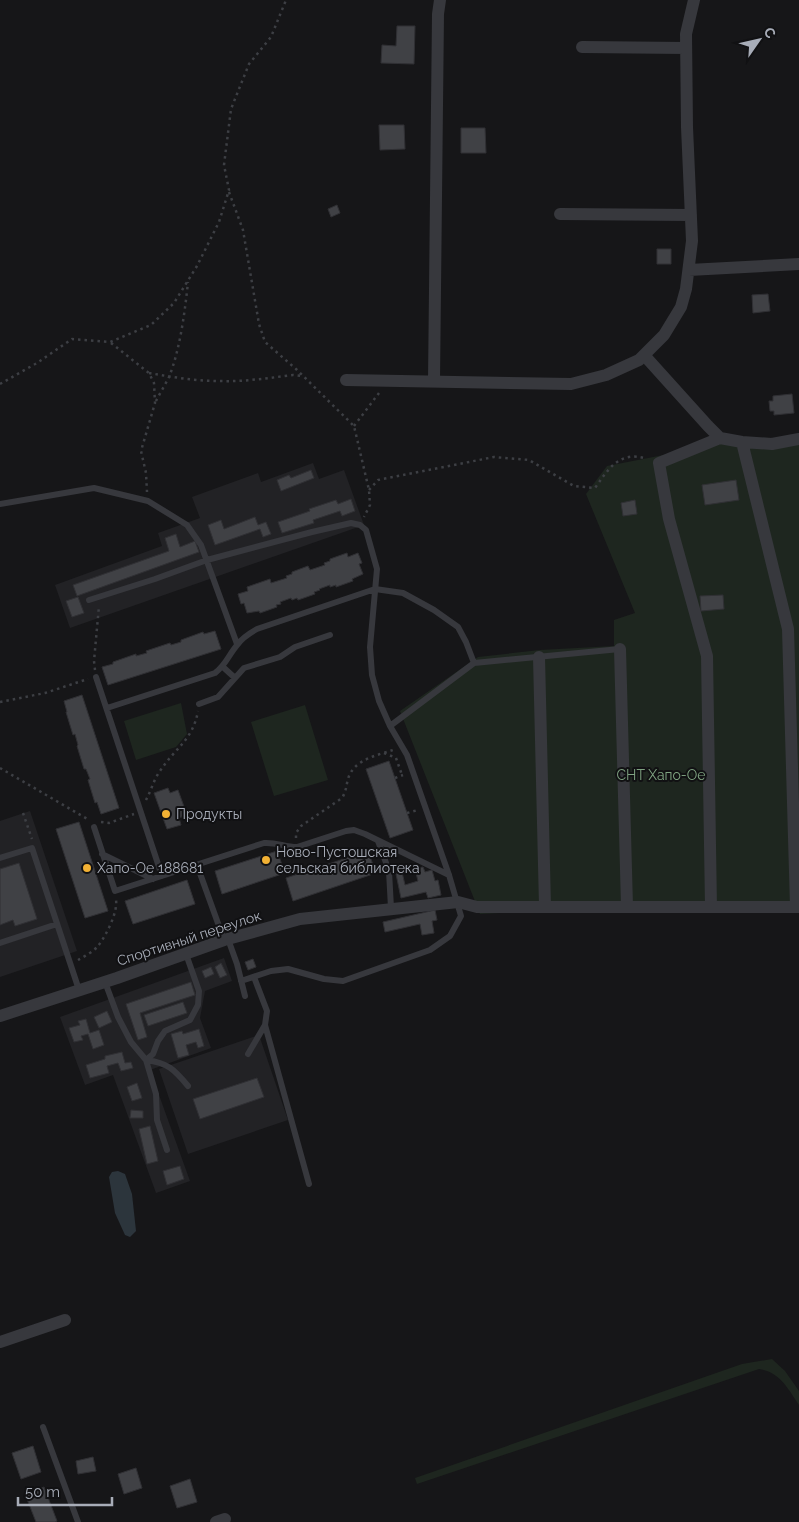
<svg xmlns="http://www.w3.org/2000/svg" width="799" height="1522" font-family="Raleway,sans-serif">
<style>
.built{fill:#222225}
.green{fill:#1e261f}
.water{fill:#2c353c}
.building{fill:#404145;stroke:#303034}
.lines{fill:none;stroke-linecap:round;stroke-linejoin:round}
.path{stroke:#3d3f44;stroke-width:2.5;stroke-dasharray:2.5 4;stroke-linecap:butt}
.service{stroke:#37383d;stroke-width:6}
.minor{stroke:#37383d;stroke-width:12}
.poi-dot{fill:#f2b134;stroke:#111113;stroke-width:2}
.labels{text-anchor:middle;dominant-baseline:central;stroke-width:4;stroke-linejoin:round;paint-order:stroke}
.park-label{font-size:14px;fill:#7fa381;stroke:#111113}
.poi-label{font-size:14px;fill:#a8adb8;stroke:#111113;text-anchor:start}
.street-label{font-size:14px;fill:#a8adb8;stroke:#111113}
</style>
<rect width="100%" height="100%" fill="#161618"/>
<path class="built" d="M313,463l6,16 25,-9 20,55 -294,103 -15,-43 107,-39 -4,-13 42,-15 -8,-21 66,-24 3,9z
M30,811l47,140 -77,26v-156z
M224,958l8,23 -27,10 -5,27 11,30 -61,22 40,111 -34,12 -43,-118 -28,10 -25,-68z
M259,1035l29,85 -100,34 -29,-85z"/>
<path class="green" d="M720,444h79v469l-255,-2 -64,3 -80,-203 78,-54 62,-7 74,-4v-26l21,-7 -49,-119 21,-28z
M181,703l6,31 -11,13 -40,13 -12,-39z
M305,705l23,75 -54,16 -23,-74z
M772,1359l13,12 14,20v14c-11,-16 -19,-33 -40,-36l-342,115 -2,-6 327,-114z"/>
<path class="water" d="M118,1171l7,3 7,20 4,37 -6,6 -5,-2 -10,-22 -6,-36 3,-5z"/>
<path class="building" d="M397,26h18l-1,38 -33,-1 1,-18 14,1z
M379,125h25l1,24 -25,1z
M461,128h24l1,25h-25z
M337,205l3,8 -9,4 -3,-8z
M657,249h14v15h-14z
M768,294l2,17 -17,2 -1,-18z
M792,394l2,19 -20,2v-4h-4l-1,-10h4v-5z
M311,470l3,8 -33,13 -4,-11 12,-5 2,3z
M736,480l3,20 -34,5 -3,-20z
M351,499l4,12 -13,5 -2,-5 -27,9 1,3 -32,10 -4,-11 32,-11 -1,-2 27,-9 2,4z
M635,500l2,14 -14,2 -2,-13z
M255,517l3,8 8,-3 5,12 -8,3 -3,-8 -45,16 -7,-20 13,-5 3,9z
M176,534l4,13 15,-6 4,11 -122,44 -4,-11 96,-34 -4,-13z
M347,553l1,4 10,-4 4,10 -3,1 4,10 -11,5 1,2 -17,6v-2l-6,2v-2l-11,4 1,1 -6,2 1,2 -17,6 -1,-2 -5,2 -1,-2 -11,4 1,2 -5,1 1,2 -17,6 -1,-2 -12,2 -3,-10 -3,1 -3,-10 10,-3 -1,-4 23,-8 1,4 16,-5 -1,-2 6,-2v-2l16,-6 2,4 15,-5 -1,-2 6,-2v-2z
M723,595l1,14 -23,2 -1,-15z
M78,597l6,16 -12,4 -6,-16z
M215,631l6,18 -113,36 -6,-18 11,-3v-2l23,-8v2l11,-3 -1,-2 24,-8 1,2 10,-3v-2l22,-8 1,2z
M82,695l37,113 -18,6 -4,-12 -2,1 -7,-23 2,-1 -4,-10h-2l-7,-23 1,-1 -3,-11 -2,1 -7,-23h1l-3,-11z
M389,761l24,69 -23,8 -24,-69z
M168,788l2,5 8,-3 9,25 -8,3 2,7 -14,4 -13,-36z
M79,822l29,89 -23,7 -29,-89z
M277,851l8,22 -63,21 -7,-23z
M368,851l8,22 -83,28 -7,-23z
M19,863l18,56 -22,7 -2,-6 -13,5v-56z
M423,867l2,5 7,-2 3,11 3,-1 3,15 -13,3 -2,-6 -25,6 -5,-24 6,-2 3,13 13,-4 -3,-12z
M187,880l8,24 -62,20 -8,-23z
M435,910l2,10 -5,1 2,12 -12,2 -2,-11 -35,8 -2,-10z
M253,959l3,8 -8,3 -3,-8z
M221,963l6,12 -7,3 -5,-11z
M211,967l3,7 -9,4 -3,-7z
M191,982l4,13 -55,18 7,24 -9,3 -12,-36z
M183,1002l4,11 -39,13 -4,-11z
M107,1011l5,11 -13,6 -5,-11z
M86,1019l4,14 9,-3 5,15 -11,4 -5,-15 -7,2 2,4 -9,2 -5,-14 11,-3 -2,-4z
M199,1029l5,17 -6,2 -2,-6 -10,3 3,10 -11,3 -7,-24 11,-3 1,3z
M122,1052l3,11 6,-1 2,6 -12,3 -3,-8 -11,3 2,7 -19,5 -4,-13 19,-6v-3z
M257,1078l7,19 -64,22 -7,-20z
M137,1083l5,15 -10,3 -5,-14z
M131,1110l12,1v7h-13z
M150,1126l8,35 -11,3 -8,-35z
M180,1166l4,13 -17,6 -4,-14z
M33,1446l8,26 -20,7 -9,-26z
M93,1457l3,14 -18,3 -2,-13z
M136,1468l6,20 -18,6 -6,-20z
M190,1479l7,23 -20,6 -7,-22z
M44,1487l13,34 -2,1h-19l-11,-28z"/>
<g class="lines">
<path class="path" d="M229,192l14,38 16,94 6,18 31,27 58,57 15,64 1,15 -6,12
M111,343l38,30 5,10 1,20 -14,48 5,22 1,19
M149,373c23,4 46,8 70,8 25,1 49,-3 74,-6l9,1
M0,384l37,-21 35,-24 38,3 41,-17 23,-22 23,-37 22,-44 10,-32 -5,-25 7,-56 18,-45 22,-27 15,-37
M156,401c4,-8 9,-16 13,-24 11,-27 16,-66 19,-95
M354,426l25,-33
M369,490l9,-10 116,-23 35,3 45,26 21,2c14,-20 25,-38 52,-29
M95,670l-1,-9 5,-55
M0,702l45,-9 43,-14
M384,753l12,5 6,17
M0,768l89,52
M395,778l8,-3
M146,800c5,-9 8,-21 14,-29 15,-23 33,-31 38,-60
M23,813l9,26
M407,813l11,-3
M101,822l8,1 25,-9
M296,838v-5l5,-7 41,-28c5,-8 4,-14 7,-22 7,-17 29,-21 44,-26
M78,960c7,-4 16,-9 20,-14 8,-10 20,-34 18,-46"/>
<path class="service" d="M0,504l94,-16 54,13 39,24 14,20 36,99
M89,600l66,-21 52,-19 105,-28 39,-9 9,2 6,5 11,39 -7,78 2,28 7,26 11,25 17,29 42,120 12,41 -11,20 -20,14 -87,31 -19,-2 -36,-10 -17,2 -30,10
M223,667l12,11
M96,677l66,199
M199,704l19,-7 26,-29 36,-11 15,-10 35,-12
M107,708l108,-35c11,-8 14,-19 23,-29 5,-7 12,-11 19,-15l118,-40 28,4 31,17 24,17 8,15 8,21
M390,726l84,-63 146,-14
M94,827l21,64 149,-48c12,-1 21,4 33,4l49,-16 8,-1 11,4 84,41
M378,841l11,30 2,37
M102,854l51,25
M0,858l32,-10 47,142
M197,865l27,75
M228,939l9,25 8,32
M0,943l57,-19
M105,982l13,35 13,25 15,18 10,34 1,26 10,30
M265,1025l44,159
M248,1054l17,-29 2,-14 -13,-34
M146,1060l7,-6 5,-13 7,-10 25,-11 8,-15 1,-14 -13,-37
M146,1060c22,3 28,9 42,26
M43,1427l35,95"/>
<path class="minor" d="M582,47l104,1
M560,214l131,1
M689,270l110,-6
M644,355l64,71 12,12 22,4 30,2 27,-5
M346,380l225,4 35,-9 33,-15 25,-25 17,-28 5,-18 6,-48 -5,-114 -1,-93 8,-34
M434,381l4,-367 2,-14
M742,442l46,187 8,278
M620,649l7,257
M539,657l6,249
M711,907l-4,-251 -38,-137 -10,-56 61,-25
M0,1016l117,-38 107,-38 76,-21 158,-17 19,5h322
M0,1342l65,-22
M216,1522l9,-3"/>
</g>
<g class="poi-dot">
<circle cx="166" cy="814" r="5"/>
<circle cx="266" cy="860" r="5"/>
<circle cx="87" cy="868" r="5"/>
</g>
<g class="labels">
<g class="park-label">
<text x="661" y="775">СНТ Хапо-Ое</text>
</g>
<g class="poi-label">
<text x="176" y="814">Продукты</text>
<text x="276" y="852">Ново-Пустошская<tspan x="276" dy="16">сельская библиотека</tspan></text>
<text x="97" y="868">Хапо-Ое 188681</text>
</g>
<g class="street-label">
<text transform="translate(189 938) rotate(-18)">Спортивный переулок</text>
</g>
</g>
<g transform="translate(759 40) rotate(56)" stroke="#111113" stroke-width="4" paint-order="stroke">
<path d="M0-4L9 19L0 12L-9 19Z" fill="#a8adb8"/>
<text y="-8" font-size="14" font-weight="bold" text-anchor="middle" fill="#a8adb8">С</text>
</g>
<path d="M18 1497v8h94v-8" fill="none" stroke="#a8adb8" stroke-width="2.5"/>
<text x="25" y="1497" font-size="15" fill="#a8adb8" stroke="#111113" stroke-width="4" paint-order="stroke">50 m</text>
</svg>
